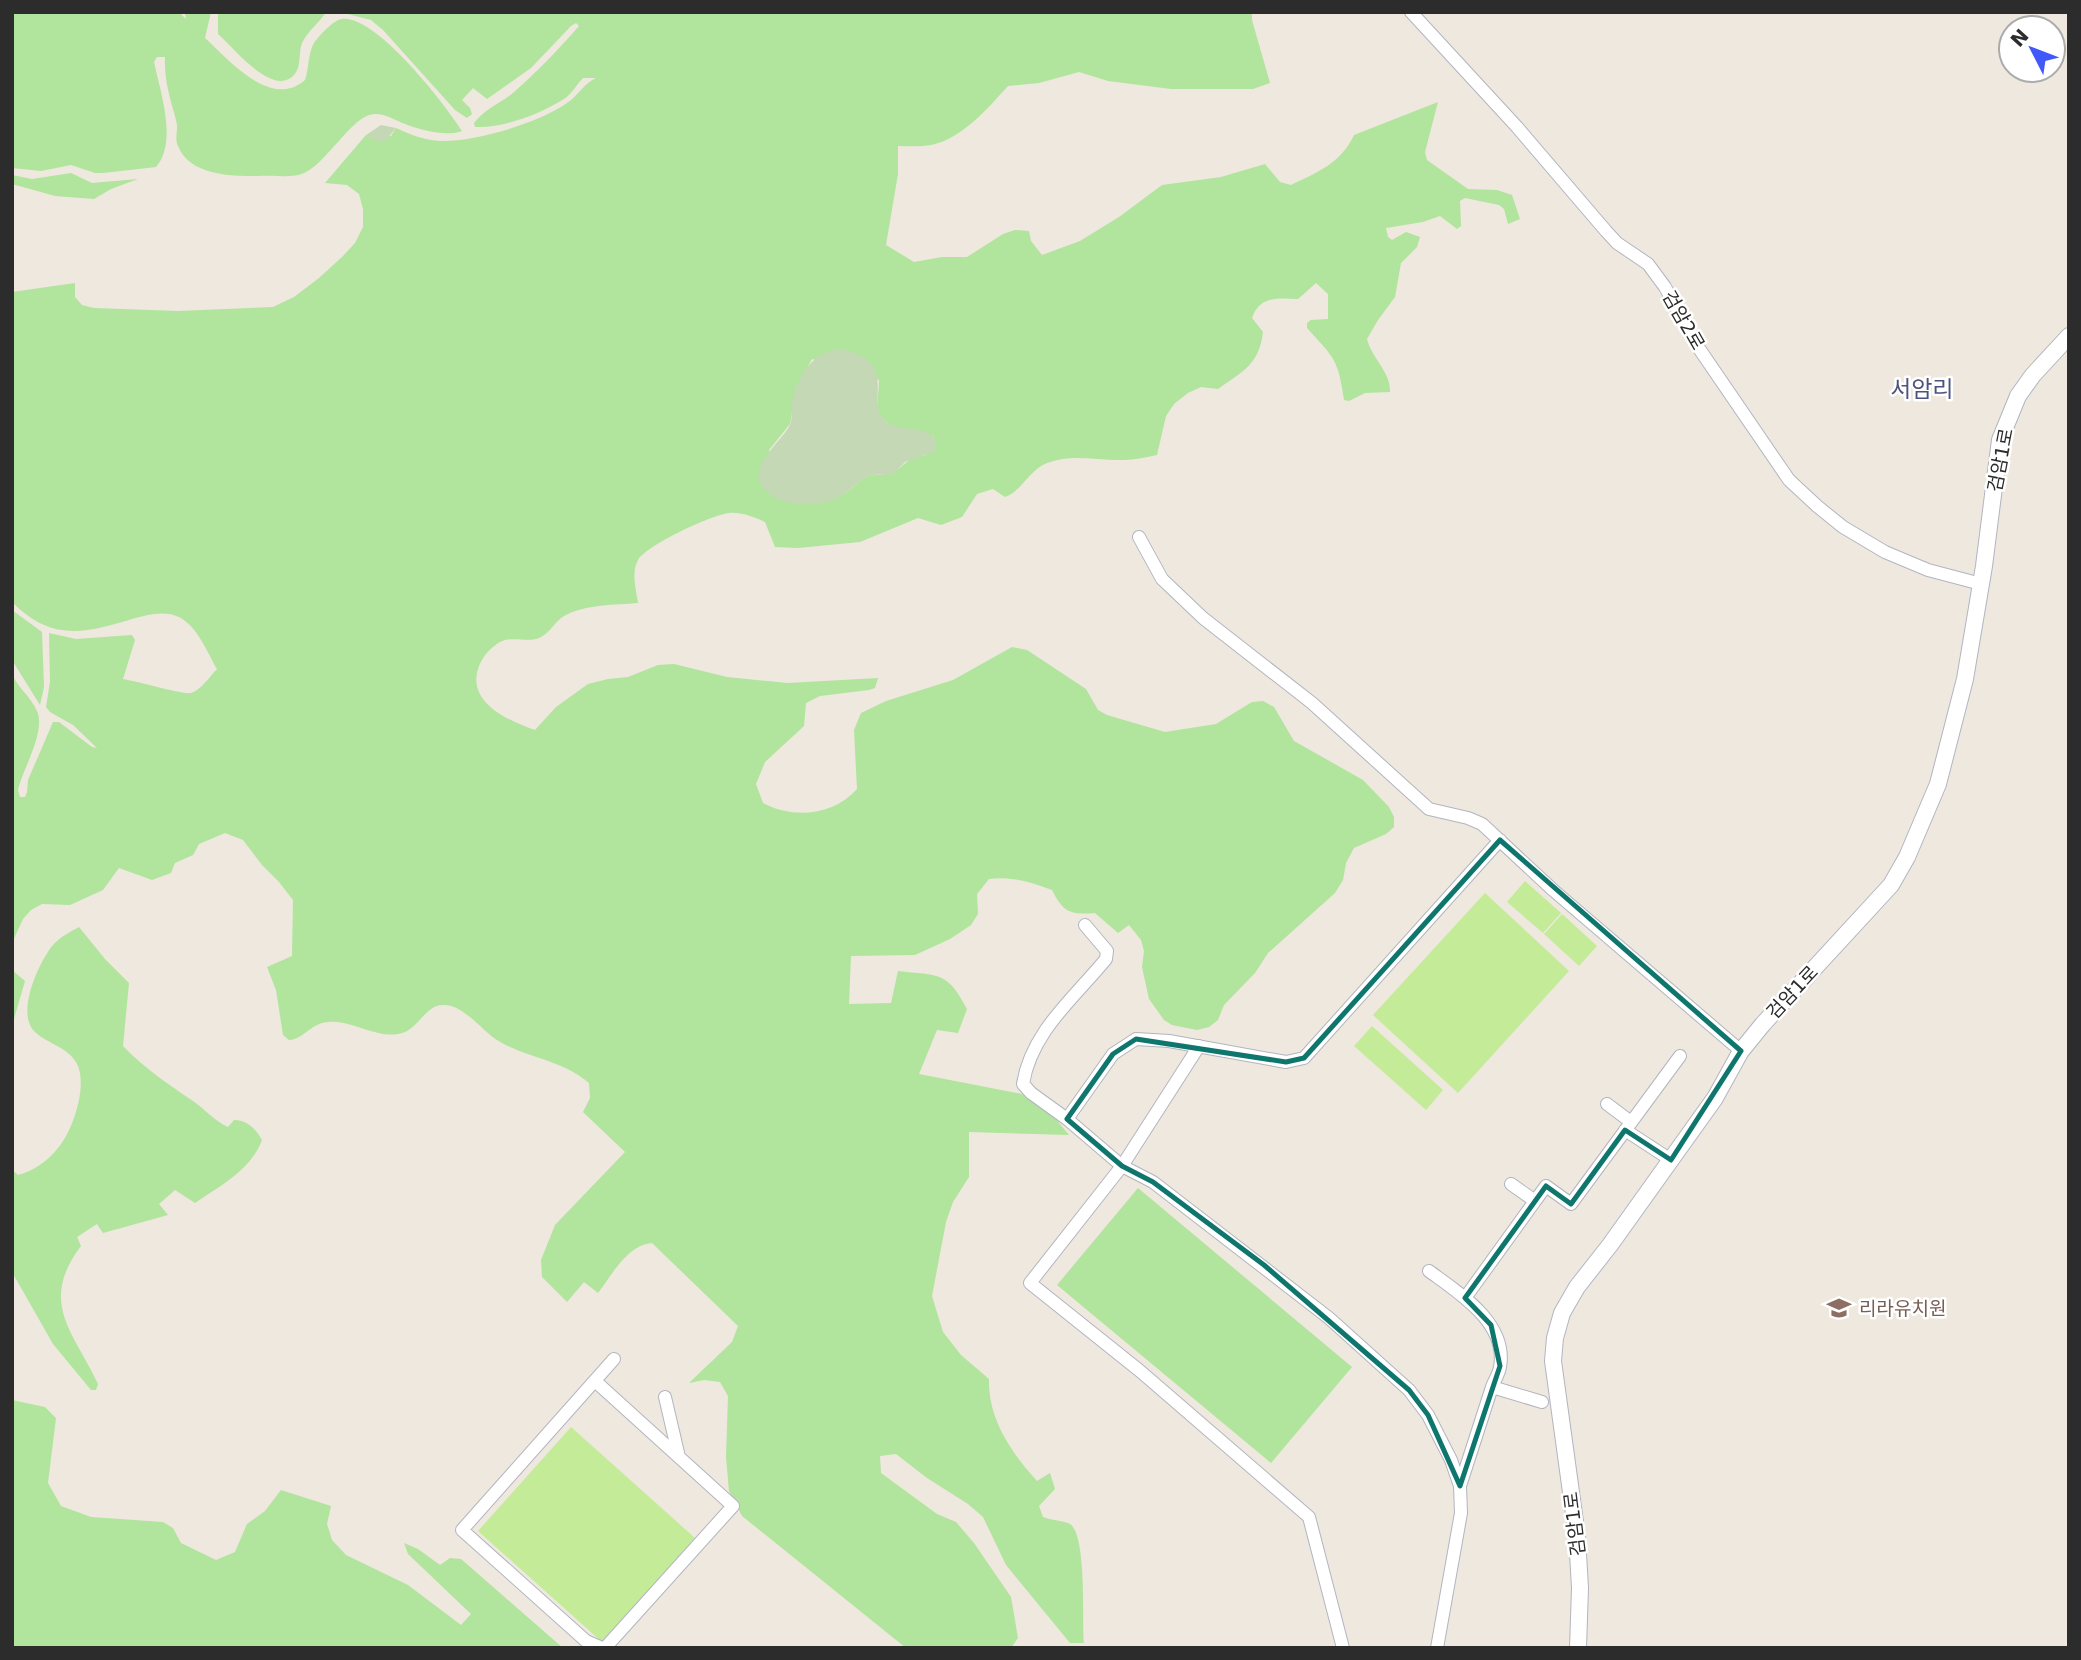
<svg xmlns="http://www.w3.org/2000/svg" width="2081" height="1660" font-family="'DejaVu Sans','Noto Sans KR',sans-serif">
<style>
.green{fill:#b1e49c;fill-rule:evenodd}
.cemetery{fill:#c5d8b6}
.pitch{fill:#c3eb98}
.lines{fill:none;stroke-linecap:round;stroke-linejoin:round}
.street-casing{stroke:#b2b5c0;stroke-width:14}
.secondary-casing{stroke:#b2b5c0;stroke-width:18}
.street{stroke:#fff;stroke-width:12}
.secondary{stroke:#fff;stroke-width:16}
.marked{fill:none;stroke:#0f766e;stroke-width:5;stroke-linejoin:round}
.labels{text-anchor:middle;dominant-baseline:central;stroke-width:5;stroke-linejoin:round;paint-order:stroke}
.street-label{font-size:19px;fill:#2c2c2c;stroke:#fff}
.education-label{font-size:19px;fill:#785e54;stroke:#fff;text-anchor:start}
.quarter-label{font-size:23px;fill:#4c537e;stroke:#fff}
</style>
<rect width="100%" height="100%" fill="#eee8df"/>
<path class="green" d="M12,12h167l7,7 -1,-7h26l-6,26c24,22 66,72 100,42 4,-11 3,-27 9,-37 5,-7 19,-23 28,-24 34,-4 102,84 120,112 -15,6 -42,-1 -57,-7 -11,-4 -23,-13 -36,-9 -20,7 -41,45 -63,57 -13,7 -33,3 -48,4 -26,0 -68,0 -80,-30 -4,-8 1,-17 -2,-26 -6,-23 -12,-39 -11,-63h-8l-3,5c6,29 24,80 2,105l-53,6h-8l-24,-8 -30,6 -29,-3z
M218,12h108c-7,11 -19,20 -24,31 -4,10 0,23 -8,32 -21,23 -60,-27 -76,-41z
M340,12h912v8l18,63 -17,6h-82l-63,-8 -29,-9 -40,11 -31,3c-20,22 -46,53 -77,59 -11,2 -22,1 -33,1v28l-12,71 28,17 28,-5h25l36,-23 12,-4 14,1 2,10 11,14 38,-14 39,-24 43,-32 59,-8 44,-13 15,18 11,3c27,-13 50,-22 63,-50l84,-33 -13,50 2,8 41,29 29,1 15,5 8,24 -12,5 -4,-15 -5,-4 -34,-7 -5,3 1,25 -4,3 -17,-13 -17,6 -37,6 2,9 4,3 14,-8 14,5 -3,10 -16,16 -6,34 -17,23 -11,19c5,20 24,33 23,53l-25,1 -16,8 -5,-1c-6,-42 -10,-42 -37,-72v-5l4,-3 17,-1v-25l-12,-11 -18,16c-19,-1 -39,-3 -46,19l11,14c-4,33 -20,39 -45,57l-17,-2 -13,6 -14,11 -8,12 -9,39c-11,2 -22,5 -33,5 -26,1 -52,-7 -77,3 -18,7 -26,29 -42,34l-12,-8 -16,5 -15,23 -21,8 -23,-7 -58,24 -62,6 -23,-1 -10,-25c-11,-5 -24,-10 -36,-9 -18,2 -82,32 -91,47 -7,13 -2,29 0,43 -23,2 -52,1 -74,13 -9,5 -13,16 -23,21 -13,7 -27,-2 -41,5 -10,6 -17,14 -21,24 -14,36 30,55 56,64l21,-23 32,-23 20,-5 20,-2 30,-12 16,-1 53,13 61,6 90,-5 -3,10 -6,2 -49,6 -14,7 -2,23 -39,36 -9,22 7,19c30,16 70,13 94,-14l-3,-59 7,-17 25,-12 67,-21 59,-33 15,3 59,39 12,21 9,5 58,17 51,-8 36,-22 11,-1 11,6 20,34 69,39 26,27 5,10v10l-8,7 -32,14 -8,15 -3,17 -8,13 -67,60 -13,20 -31,32 -6,15 -9,7 -12,3 -25,-5 -8,-5 -15,-21 -7,-32 2,-16 -3,-11 -12,-15 -11,8 -23,-20c-25,2 -32,-1 -43,-23 -21,-8 -41,-14 -63,-11l-12,15 1,20 -7,11 -21,14 -35,16 -64,1 -2,48 42,-1 7,-32c40,5 49,-1 69,38l-9,24 -21,-3 -18,44 103,20 28,18 19,23 -100,-3v45l-16,25 -7,20 -14,74 11,36 18,23 28,24c-1,40 22,73 48,102l13,-8 5,16 -16,17 4,11c7,3 22,4 27,7 17,11 12,97 14,119h-14l-64,-78 -23,-48 -15,-13 -41,-26 -31,-24 -16,2 1,17 56,41 19,8 18,21 37,54 7,41 -7,10h-105l-164,-132 -13,-25 -3,-34 2,-61 -8,-14 -16,-2 -15,3 43,-41 6,-16 -86,-83c-25,2 -40,32 -54,50l-14,-11 -17,20 -25,-25 -1,-17 14,-35 70,-73 -42,-40 7,-14 -1,-15c-26,-23 -63,-25 -92,-43 -16,-10 -33,-35 -53,-35 -17,-1 -25,21 -39,27 -23,9 -45,-8 -68,-10 -26,-3 -31,17 -48,18l-6,-5 -7,-45 -9,-23 25,-11 1,-56 -14,-18 -17,-17 -19,-25 -18,-7 -26,11 -6,11 -18,8 -4,10 -19,7 -33,-12 -16,22 -33,15 -28,-1 -11,6 -8,9 -11,24v-269c6,14 19,23 25,37 9,21 -14,57 -19,79l2,7h5l2,-5 1,-12 25,-58h6l33,25 5,1 -24,-23 -23,-13 -4,-5 4,-25 -1,-49 27,6 56,-4 3,5 -12,39c13,2 61,16 68,14 10,-3 19,-17 26,-24 -10,-17 -19,-42 -38,-52 -15,-7 -32,-2 -47,2 -49,15 -81,22 -120,-17v-310l63,-9v14l7,8 12,3 84,3 95,-4 21,-10 25,-19 24,-22 12,-13 8,-16v-18l-4,-15 -12,-9 -22,-2 41,-48 7,3 18,-2 5,-8c15,7 31,13 47,13 34,0 96,-18 124,-38 11,-7 16,-19 29,-25h-13c-7,7 -11,16 -19,21 -24,15 -60,29 -89,28l-1,-4c11,-14 25,-19 39,-30 23,-20 46,-44 66,-67l-3,-3 -5,3 -40,42 -44,31 -14,-11 -11,12 8,8 2,6 -5,4 -12,-8 -72,-80 -12,-10zM812,359l67,21c0,9 -2,20 -1,29 4,24 39,17 56,28l-8,18c-21,3 -18,9 -33,17 -10,5 -18,1 -27,5 -7,4 -14,12 -22,17 -18,11 -39,10 -59,7l-16,-51 21,-26 6,-36z
M71,173l21,10 46,-4 -27,10 -17,10 -39,-3 -43,-12v-9l20,4z
M12,610l30,22 2,55 -4,18 -28,-45z
M79,927l26,32 24,24 -6,63c21,22 45,38 70,55 12,8 21,20 35,26l6,-7c13,0 22,9 28,20 -11,30 -42,46 -67,63l-20,-13 -16,14 9,11 -65,18 -6,-9 -20,13 4,9c-43,57 -7,86 17,138l-2,6h-5l-38,-46 -41,-72v-102l6,5c15,-4 30,-14 40,-27 15,-17 31,-65 18,-86 -10,-16 -31,-19 -43,-32 -16,-20 6,-68 20,-85 7,-8 17,-13 26,-18z
M12,970l13,11 -13,45z
M1138,1188l214,179 -81,96 -214,-178z
M12,1400l33,7 11,11 -8,65 13,23 30,11 72,5 10,6 8,15 35,17 19,-8 12,-28 18,-13 16,-21 50,16 -4,18 5,16 14,15 62,30 53,40 10,-11 -63,-60 -4,-11 14,6 22,16 10,-7 11,1 102,89h-551z"/>
<path class="cemetery" d="M381,125l15,3 -11,13h-7l-12,-6z
M842,349c59,14 22,53 43,72 14,13 58,1 50,30l-30,11 -12,12c-8,2 -19,-1 -26,3 -10,5 -17,14 -26,19 -19,10 -50,12 -68,0 -37,-23 7,-51 17,-71 3,-8 1,-19 3,-27 7,-26 21,-47 49,-49z"/>
<path class="pitch" d="M1525,881l36,32 -18,20 -36,-31z
M1485,893l84,78 -111,122 -85,-78z
M1562,914l35,32 -18,20 -35,-32z
M1372,1026l71,64 -17,20 -72,-64z
M571,1427l124,111 -93,104 -124,-111z"/>
<g class="lines">
<g class="street-casing">
<path id="street" d="M1411,12l106,115 89,104 11,12 31,21 17,23 33,60 91,133 28,26 26,21 42,25 43,18 53,14
M1139,537l23,42 41,39 109,85 117,106 39,9 14,6 71,66 188,161
M1085,925l22,26 -1,8c-31,38 -75,73 -83,125l8,9 36,26 55,47 31,16 176,136 80,72 19,25 23,45 9,26 1,27 -24,135
M1199,1046l-77,120 -92,117 110,88 169,146 34,131
M1607,1104l24,18
M1067,1119l46,-65 23,-15 33,2 117,21 18,-4 196,-218
M1625,1130l46,30
M1535,1201l11,-15 25,18 109,-148
M1429,1271c30,22 79,52 71,96 -1,7 -6,14 -8,20
M1465,1298l70,-97 -24,-17
M595,1381l138,125 -128,142
M665,1397l14,60
M1460,1486l32,-99 50,15
M602,1648l-16,-7 -124,-111 152,-171"/>
</g>
<g class="secondary-casing">
<path id="secondary" d="M1578,1648l2,-60 -3,-52 -24,-175 2,-23 7,-25 15,-26 33,-42 105,-147 26,-47 22,-27 128,-139 16,-28 31,-73 27,-105 19,-113 16,-126 18,-44 15,-21 36,-39"/>
</g>
<use href="#street" class="street"/>
<use href="#secondary" class="secondary"/>
</g>
<path class="marked" d="M1500,840l241,211 -70,109 -46,-30 -54,74 -25,-18 -81,112 26,27 9,41 -40,120 -32,-71 -19,-25 -145,-125 -111,-83 -31,-16 -55,-47 46,-65 23,-15 150,23 18,-4z"/>
<defs>
<g id="school-bare" transform="scale(1.89)"><path d="M0-5L7-2L0 1L-7-2ZM-4 1L0 2.5L4 1V4Q0 6-4 4Z" fill="#8d6e63" stroke="#fff" stroke-width="2.5" paint-order="stroke"/></g>
</defs>
<g fill-rule="evenodd">
<use href="#school-bare" x="1839" y="1308"/>
</g>
<g class="labels">
<g class="street-label">
<text transform="translate(1684 320) rotate(60)">검암2로</text>
<text transform="translate(2000 460) rotate(-79)">검암1로</text>
<text transform="translate(1792 992) rotate(-47)">검암1로</text>
<text transform="translate(1574 1524) rotate(-97)">검암1로</text>
</g>
<g class="education-label">
<text x="1859" y="1308">리라유치원</text>
</g>
<g class="quarter-label">
<text x="1922" y="389">서암리</text>
</g>
</g>
<rect width="2081" height="1660" fill="none" stroke="#2c2c2c" stroke-width="28"/>
<g transform="translate(2032 49) rotate(312)"><circle r="33" fill="#ffffff" stroke="#ababab" stroke-width="2"/>
<path d="M0-5L12 26L0 18L-12 26Z" fill="#4159f9"/>
<text y="-10" font-size="19" font-weight="bold" text-anchor="middle" fill="#2c2c2c">N</text>
</g>
</svg>
